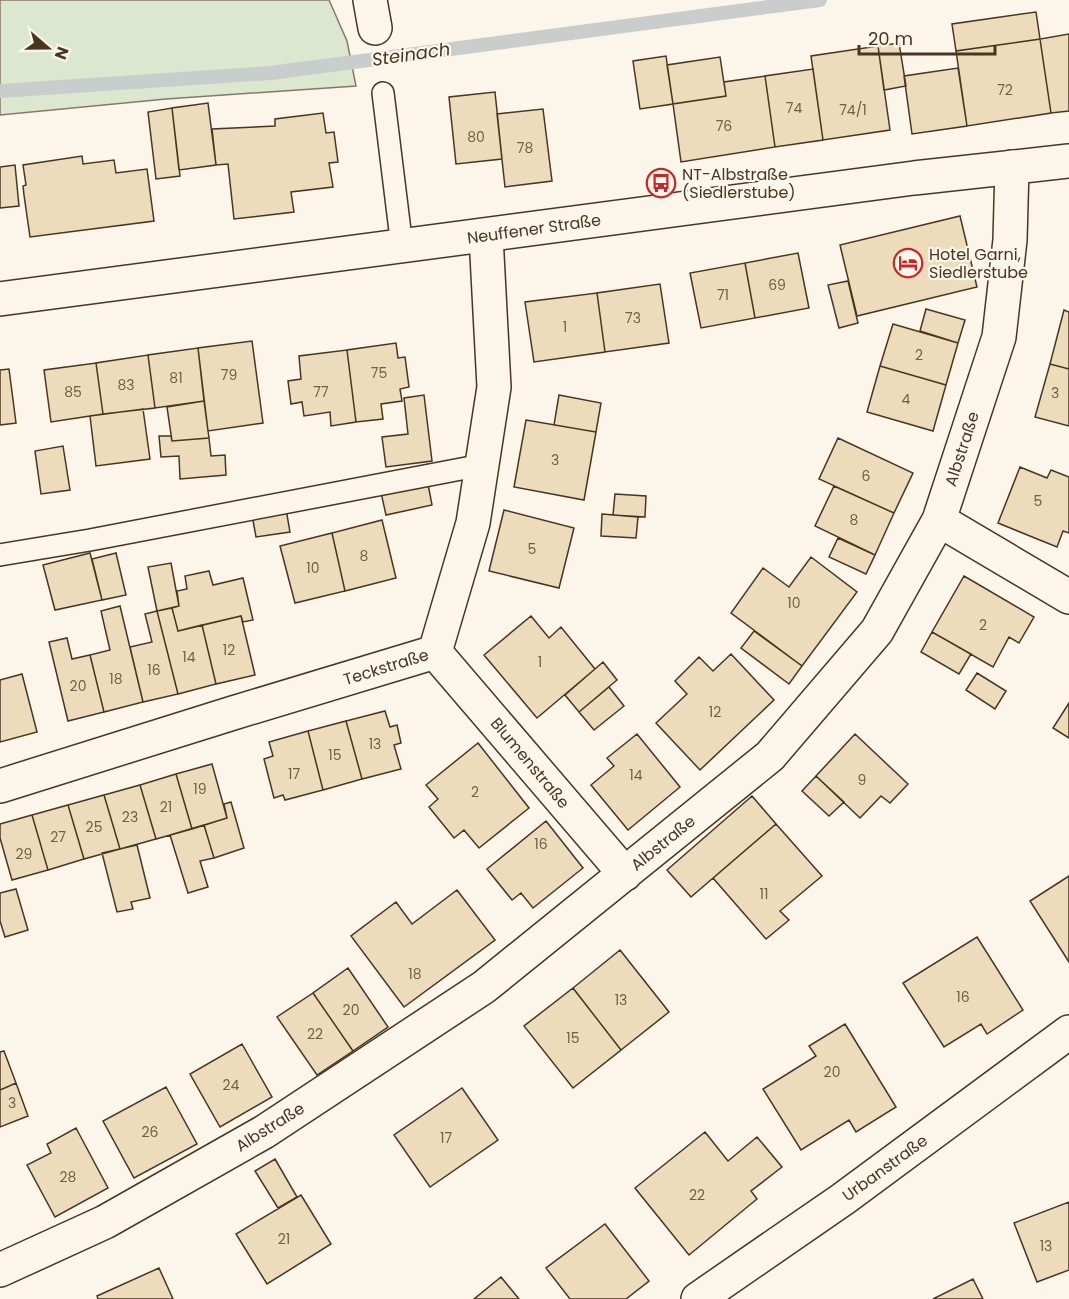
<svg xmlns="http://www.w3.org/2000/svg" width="1069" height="1299" font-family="Poppins,sans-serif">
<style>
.green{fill:#dce7d0;stroke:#887966;stroke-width:1.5}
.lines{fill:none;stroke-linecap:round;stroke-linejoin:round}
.stream{stroke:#c9cecd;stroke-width:14}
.building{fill:#ecdcbc;stroke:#4a3520;stroke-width:1.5}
.service-casing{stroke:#4a3520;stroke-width:24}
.minor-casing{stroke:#4a3520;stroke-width:36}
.secondary-casing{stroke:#4a3520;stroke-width:36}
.service{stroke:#fbf6e9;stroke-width:21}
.minor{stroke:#fbf6e9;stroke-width:33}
.secondary{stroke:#fbf6e9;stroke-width:33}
.labels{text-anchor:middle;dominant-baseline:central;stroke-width:4.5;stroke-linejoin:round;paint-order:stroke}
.number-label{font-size:14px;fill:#725f47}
.poi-label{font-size:16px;fill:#4a3520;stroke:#fbf6e9;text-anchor:start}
.street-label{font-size:16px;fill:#4a3520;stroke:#fbf6e9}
.water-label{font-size:18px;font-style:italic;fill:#4a3520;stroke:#fbf6e9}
</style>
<rect width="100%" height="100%" fill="#fbf6e9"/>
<path class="green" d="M0,0h329l18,41 9,45 -190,13 -166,16z"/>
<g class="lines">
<path class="stream" d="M0,91l271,-18 549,-73"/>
</g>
<path class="building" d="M1036,12l4,27 -84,12 -4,-27z
M1069,34v77l-18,2 -11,-74z
M1040,39l11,74 -84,13 -11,-75z
M899,43l7,43 -22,4 -6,-44z
M878,46l12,84 -67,10 -12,-84z
M666,56l7,48 -33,5 -7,-48z
M720,57l6,39 -53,8 -6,-39z
M958,68l9,58 -55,8 -8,-58z
M813,69l10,71 -48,7 -10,-71z
M765,76l10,71 -94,15 -8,-58 53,-8 -2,-14z
M495,92l7,67 -46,5 -7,-67z
M208,103l8,62 -37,5 -7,-62z
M172,108l8,68 -24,3 -8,-67z
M543,109l9,72 -47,6 -8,-73z
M323,113l3,20 8,-1 4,30 -9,1 4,24 -42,5 3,20 -60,7 -6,-55 -12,1 -4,-36 63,-3v-7z
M82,156l1,8 31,-4 2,13 31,-4 7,52 -124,16 -6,-42 -1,-9 3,-1 -3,-20z
M15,165l4,41 -19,2v-41z
M960,216l17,71 -120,29 -17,-71z
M798,253l11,55 -54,10 -10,-55z
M745,263l10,55 -54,10 -11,-55z
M848,281l10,42 -19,5 -11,-43z
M660,284l9,59 -64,9 -8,-59z
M597,293l8,59 -71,10 -9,-60z
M926,309l39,11 -7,23 -38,-12z
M1064,310l5,2v57l-19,-5z
M893,324l65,19 -12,42 -66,-19z
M252,341l11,82 -55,8 -10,-83z
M396,343l2,15 7,-1 4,30 -9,2 2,12 -21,3 2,15 -27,3 -9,-72z
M198,348l6,53 -49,7 -7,-53z
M347,350l9,72 -25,4 -1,-14 -26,4 -2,-14 -11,2 -3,-23 13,-2 -2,-23z
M148,355l7,53 -52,6 -7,-51z
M96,363l7,51 -52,8 -7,-52z
M1050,364l19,5v57l-34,-9z
M880,366l66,19 -13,46 -66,-19z
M9,369l7,54 -16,2v-55z
M424,395l8,66 -46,6 -4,-30 26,-3 -4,-36z
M559,395l42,8 -5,29 -42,-7z
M204,401l5,37 -37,3 -5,-34z
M143,409l7,50 -54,7 -6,-50z
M526,420l70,12 -12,68 -70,-13z
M159,436h12l1,5 37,-3 2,18 14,-1 1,20 -46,4 -1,-23 -18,1z
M838,438l75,35 -19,40 -75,-34z
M63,446l7,44 -29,4 -6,-43z
M1020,467l27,11 4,-8 18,7v56l-6,-2 -6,16 -59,-24z
M427,479l5,26 -46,10 -6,-27z
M834,486l60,27 -19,42 -60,-29z
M615,494l31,2 -1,21 -32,-2z
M286,509l4,23 -34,5 -4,-22z
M504,510l70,18 -15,60 -70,-17z
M602,514l36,3 -2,21 -35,-2z
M382,520l14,58 -51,13 -13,-58z
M332,533l13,58 -50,12 -15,-57z
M838,538l37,17 -9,19 -37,-17z
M90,553l12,47 -47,10 -12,-45z
M116,553l10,42 -24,5 -10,-41z
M811,557l46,35 -55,74 -71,-53 32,-45 26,19z
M171,563l8,43 -22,5 -9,-44z
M209,571l4,14 30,-7 10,42 -10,2 -2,-6 -63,15 -6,-23 7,-2 -2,-15 10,-2 -2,-13z
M964,576l70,41 -15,26 -10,-6 -16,30 -61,-35z
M120,606l23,96 -39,10 -14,-57 20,-5 -9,-39z
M172,608l6,23 24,-6 14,59 -38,10 -21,-83z
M157,611l21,83 -35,8 -13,-55 22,-5 -7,-28z
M241,616l14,59 -39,9 -14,-59z
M531,616l18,22 12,-11 34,42 -58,49 -53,-63z
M754,631l48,35 -13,18 -48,-36z
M932,632l39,22 -12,20 -38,-22z
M67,638l5,21 18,-4 14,57 -36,9 -19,-79z
M731,654l43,46 -74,70 -44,-47 31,-29 -12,-13 24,-24 14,14z
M603,662l14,18 -38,32 -14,-17z
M977,673l29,18 -11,18 -29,-19z
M22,674l15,58 -37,10v-62z
M609,687l15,19 -30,24 -15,-18z
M1069,703v35l-16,-10z
M385,711l5,16 7,-2 4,18 -7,2 7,24 -39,10 -16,-58z
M346,721l16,58 -39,11 -15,-59z
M308,731l15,59 -38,10 -2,-5 -9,3 -10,-39 9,-3 -4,-14z
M637,734l43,53 -52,43 -37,-45 23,-19 -7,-8z
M855,734l53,50 -18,19 -9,-7 -21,22 -44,-42z
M478,743l51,65 -50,40 -15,-18 -10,8 -25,-31 9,-8 -12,-14z
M212,764l15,54 -35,11 -16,-55z
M176,774l16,55 -36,10 -16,-54z
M816,776l28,26 -15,14 -27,-25z
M140,785l16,54 -36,10 -16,-54z
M104,795l16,54 -36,10 -16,-54z
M752,796l24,28 -85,73 -24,-27z
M231,802l13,46 -30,10 -10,-33 23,-7 -3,-14z
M68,805l16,54 -36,11 -16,-55z
M32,815l16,55 -36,10 -12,-42v-14z
M546,821l37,47 -50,40 -12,-15 -9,7 -25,-31z
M776,824l46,52 -42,35 9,9 -23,19 -53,-61z
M204,825l10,33 -14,3 8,26 -20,6 -18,-58z
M137,845l13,53 -19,4 2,7 -16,3 -15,-59z
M1069,876v86l-39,-61z
M16,889l12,41 -23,7 -5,-16v-28z
M457,890l38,50 -91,67 -53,-71 45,-34 16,22z
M977,937l46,73 -36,24 -6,-10 -37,23 -41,-64z
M620,950l49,62 -48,38 -48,-62z
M348,968l40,59 -35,24 -40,-58z
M573,988l48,62 -48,38 -49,-62z
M313,993l40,58 -36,24 -40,-58z
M845,1024l51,83 -40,25 -7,-12 -48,30 -38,-61 53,-33 -7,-10z
M242,1044l30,53 -52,30 -30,-53z
M4,1051l12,32 -16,7v-38z
M16,1083l12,33 -28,11v-37z
M166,1087l31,57 -63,34 -31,-57z
M462,1088l36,52 -68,47 -36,-52z
M76,1128l32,60 -53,29 -28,-52 24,-12 -4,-9z
M705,1132l23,29 29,-24 25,30 -31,24 6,8 -68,56 -54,-67z
M275,1159l22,38 -19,11 -23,-37z
M301,1195l30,49 -64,40 -31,-50z
M1069,1202v68l-32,12 -23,-59z
M605,1224l44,57 -23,18h-56l-24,-31z
M159,1268l14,31h-75l-1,-3z
M501,1277l18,22h-45z
M973,1279l10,20h-50z"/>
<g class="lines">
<g class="service-casing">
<path id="service" d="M383,93l19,154
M0,555l90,-15 392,-75"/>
</g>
<g class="minor-casing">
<path id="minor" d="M370,0l5,28
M939,520l130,77
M435,652l190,222
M0,786l233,-73 202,-61 38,-129 21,-136 -8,-151
M0,1270l105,-48 159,-90 220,-145 286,-231 107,-125 62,-111 60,-183 11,-97 2,-73
M698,1299l145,-100 226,-167"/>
</g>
<g class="secondary-casing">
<path id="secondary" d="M0,299l914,-121 155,-17"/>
</g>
<use href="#service" class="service"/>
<use href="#minor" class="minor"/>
<use href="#secondary" class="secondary"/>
</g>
<defs>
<g id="bus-ring" transform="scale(1.5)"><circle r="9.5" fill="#fbf6e9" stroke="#c62828" stroke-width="1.5"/><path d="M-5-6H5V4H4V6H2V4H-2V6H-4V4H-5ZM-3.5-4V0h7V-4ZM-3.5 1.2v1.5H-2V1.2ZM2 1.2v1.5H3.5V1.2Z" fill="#c62828"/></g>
<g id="hotel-ring" transform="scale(1.5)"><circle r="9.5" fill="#fbf6e9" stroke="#c62828" stroke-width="1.5"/><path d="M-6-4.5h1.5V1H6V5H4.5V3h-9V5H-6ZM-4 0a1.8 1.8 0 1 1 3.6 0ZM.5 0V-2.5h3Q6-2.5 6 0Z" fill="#c62828"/></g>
</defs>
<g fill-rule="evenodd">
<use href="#bus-ring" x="661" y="183"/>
<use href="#hotel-ring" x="908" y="263"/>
</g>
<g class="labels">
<g class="number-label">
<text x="1005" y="90">72</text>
<text x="794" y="108">74</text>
<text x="853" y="110">74/1</text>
<text x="724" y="126">76</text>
<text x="476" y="137">80</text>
<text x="525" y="148">78</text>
<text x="777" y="285">69</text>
<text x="723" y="295">71</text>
<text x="633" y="318">73</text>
<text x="565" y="327">1</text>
<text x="919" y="355">2</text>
<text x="379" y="373">75</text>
<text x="229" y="375">79</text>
<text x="176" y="378">81</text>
<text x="126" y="385">83</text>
<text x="73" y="392">85</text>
<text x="321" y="392">77</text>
<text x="1055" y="393">3</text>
<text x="906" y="399">4</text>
<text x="555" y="460">3</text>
<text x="866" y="476">6</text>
<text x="1038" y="501">5</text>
<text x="854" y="520">8</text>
<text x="532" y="549">5</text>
<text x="364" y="556">8</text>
<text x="313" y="568">10</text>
<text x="794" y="603">10</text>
<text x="983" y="625">2</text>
<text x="229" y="650">12</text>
<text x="189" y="657">14</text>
<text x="540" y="662">1</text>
<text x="154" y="670">16</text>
<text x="116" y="679">18</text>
<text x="78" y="686">20</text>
<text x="715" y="712">12</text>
<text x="375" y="744">13</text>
<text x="335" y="755">15</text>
<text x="294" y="774">17</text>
<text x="636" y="775">14</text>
<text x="862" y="780">9</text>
<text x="200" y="789">19</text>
<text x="475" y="792">2</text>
<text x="166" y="807">21</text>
<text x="130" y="817">23</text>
<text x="94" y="827">25</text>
<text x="58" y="837">27</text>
<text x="541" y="844">16</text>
<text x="24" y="854">29</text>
<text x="764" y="894">11</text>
<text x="415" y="974">18</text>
<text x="963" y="997">16</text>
<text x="621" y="1000">13</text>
<text x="351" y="1010">20</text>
<text x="315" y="1034">22</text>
<text x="573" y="1038">15</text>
<text x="832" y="1072">20</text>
<text x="231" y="1085">24</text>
<text x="12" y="1103">3</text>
<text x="150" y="1132">26</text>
<text x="446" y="1138">17</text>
<text x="68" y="1177">28</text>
<text x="697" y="1195">22</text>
<text x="284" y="1239">21</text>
<text x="1046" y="1246">13</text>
</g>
<g class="poi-label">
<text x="682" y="174">NT-Albstraße<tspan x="682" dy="18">(Siedlerstube)</tspan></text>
<text x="929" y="254">Hotel Garni,<tspan x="929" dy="18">Siedlerstube</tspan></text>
</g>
<g class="street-label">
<text transform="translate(534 229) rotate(-8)">Neuffener Straße</text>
<text transform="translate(962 449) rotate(-72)">Albstraße</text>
<text transform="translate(386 667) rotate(-17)">Teckstraße</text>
<text transform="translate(530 763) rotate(50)">Blumenstraße</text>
<text transform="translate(663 843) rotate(-39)">Albstraße</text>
<text transform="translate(270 1127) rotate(-32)">Albstraße</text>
<text transform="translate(885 1168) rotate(-36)">Urbanstraße</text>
</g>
<g class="water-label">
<text transform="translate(411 54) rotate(-8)">Steinach</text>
</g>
</g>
<g transform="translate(48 48) rotate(110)" stroke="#fbf6e9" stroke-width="4.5" paint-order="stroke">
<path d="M0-4.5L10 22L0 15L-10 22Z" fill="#4a3520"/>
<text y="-9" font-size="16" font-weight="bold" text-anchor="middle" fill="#4a3520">N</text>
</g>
<path d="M859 45v9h136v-9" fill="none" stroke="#4a3520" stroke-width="3"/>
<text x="868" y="45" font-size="18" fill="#4a3520" stroke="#fbf6e9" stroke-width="4.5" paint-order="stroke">20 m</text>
</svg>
